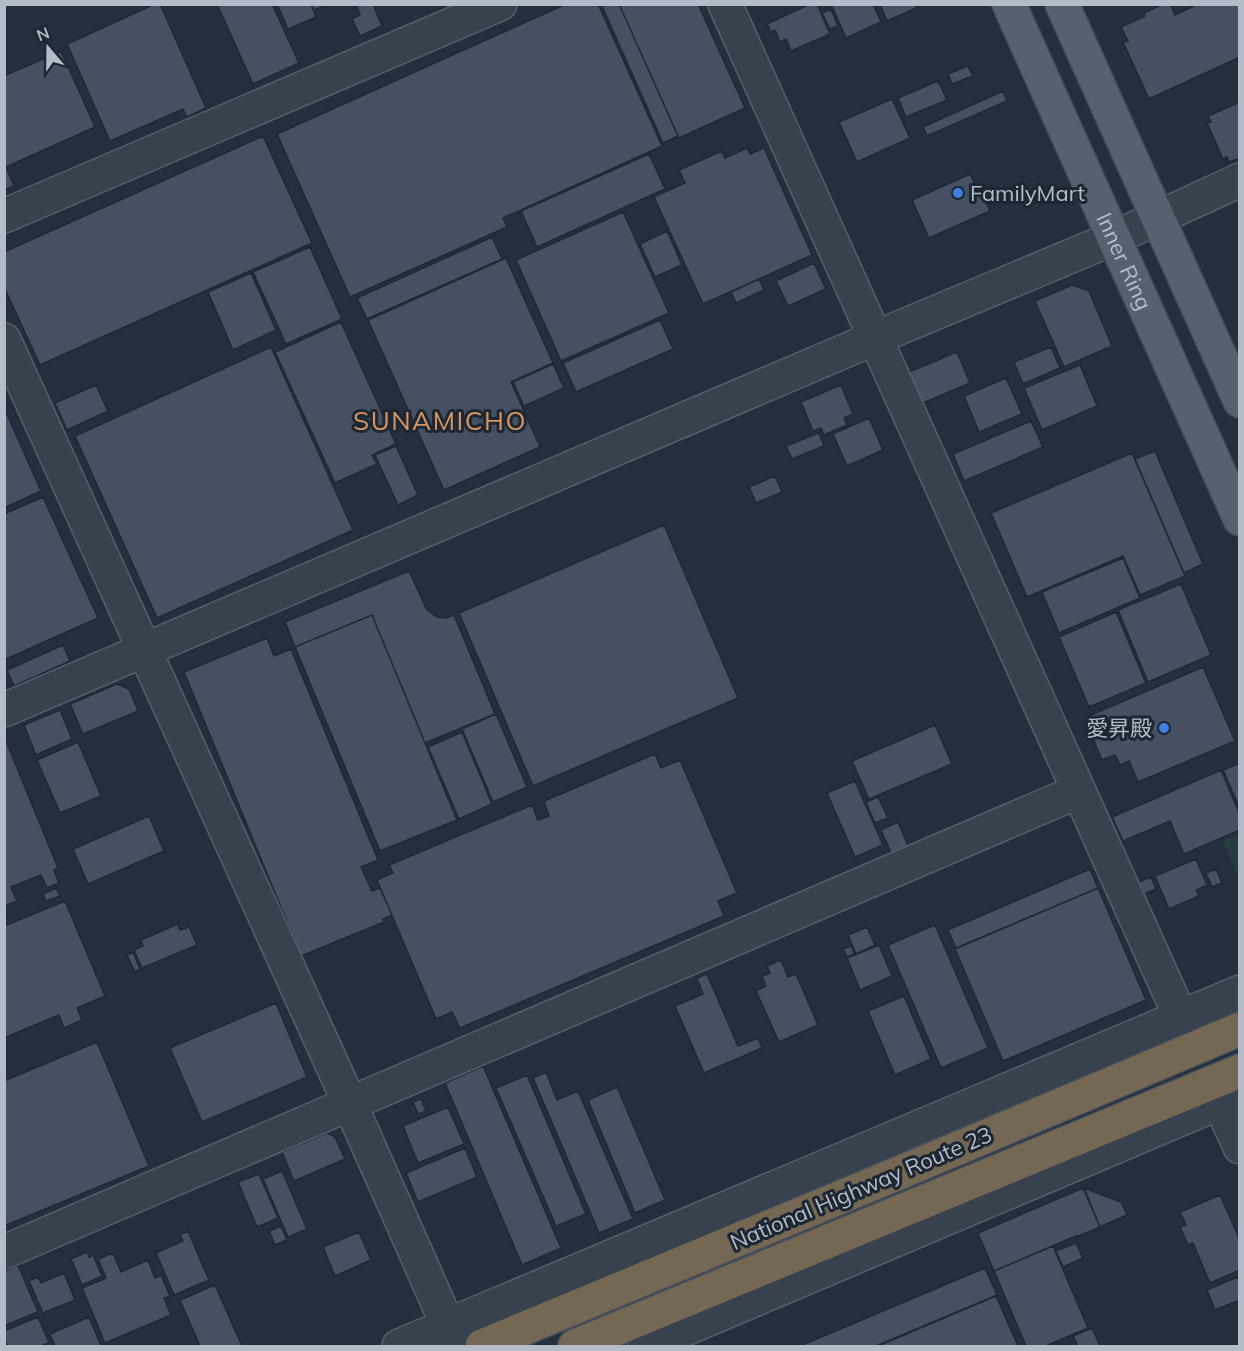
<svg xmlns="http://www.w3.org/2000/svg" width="1244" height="1351" font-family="Mulish,'Noto Sans JP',sans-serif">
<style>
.green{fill:#263c3f}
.building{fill:#455162;stroke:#1f2835;stroke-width:1.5}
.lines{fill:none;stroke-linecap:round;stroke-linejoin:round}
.minor-casing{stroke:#565f6c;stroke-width:36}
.major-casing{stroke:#414a57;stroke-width:36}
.highway-casing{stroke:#434c59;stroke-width:36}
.minor{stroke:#38414e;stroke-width:33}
.major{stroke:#56606e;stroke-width:33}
.highway{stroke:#746855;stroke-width:33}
.shop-dot{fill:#3f7fe0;stroke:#1d2633;stroke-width:2}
.labels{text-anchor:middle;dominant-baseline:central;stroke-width:6;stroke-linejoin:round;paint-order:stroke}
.poi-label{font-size:22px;fill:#b4bcc9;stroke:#1d2633;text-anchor:start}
.street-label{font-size:22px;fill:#b4bcc9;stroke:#1d2633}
.quarter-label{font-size:26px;letter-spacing:1.5px;fill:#d59563;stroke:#1d2633}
</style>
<rect width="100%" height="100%" fill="#242f3e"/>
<path class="green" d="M1239,834v45l-16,-38z"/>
<path class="building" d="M155,4h5l46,104 -19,9 -4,-8 -73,32 -43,-97z
M217,4h55l27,59 -46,21z
M277,4h34l5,13 -28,12z
M311,4h15v1l-12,5z
M356,4h17l9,22 -22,10 -8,-17 8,-4z
M566,4h32l64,142 -159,72 4,9 -157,70 -73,-163z
M606,4h13l59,132 -15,7 -61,-137z
M619,4h79l47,104 -66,30z
M810,4h7l13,30 -39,17 -5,-12 -6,3 -5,-12 -4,2 -4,-8z
M831,4h42l8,18 -35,16z
M880,4h35l1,4 -29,13z
M1163,4h7l5,11 23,-11h42v53l-91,42 -26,-57 5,-1 -7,-14 24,-11 -1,-3z
M831,9l7,17 -8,3 -8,-16z
M61,51l34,76 -89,40 8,19 -10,4v-114z
M968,66l5,10 -21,8 -4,-10z
M938,81l9,19 -41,17 -8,-19z
M1003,91l4,10 -80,35 -4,-9z
M892,99l18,39 -53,24 -18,-40z
M1240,102v56l-11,4 -2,-5 -4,2 -16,-36 4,-1 -3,-6z
M263,136l49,107 -272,122 -36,-78v-35z
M747,148l3,6 14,-6 48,107 -109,49 -49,-107 31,-14 -6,-13 43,-19 3,7z
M649,154l16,35 -128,58 -16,-36z
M970,174l12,25 2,-1 6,13 -61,27 -17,-38z
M623,212l46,101 -108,48 -45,-101z
M667,231l15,34 -27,12 -15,-33z
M492,237l10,22 -135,60 -10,-21z
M310,247l32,72 -56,25 -33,-72z
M506,258l47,105 -42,19 29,65 -96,43 -76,-170z
M814,263l12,26 -38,17 -12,-25z
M251,273l25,57 -43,20 -25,-58z
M759,279l5,11 -28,13 -5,-11z
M1072,285l17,6 23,55 -48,21 -29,-66z
M660,320l13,29 -97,43 -13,-29z
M341,322l55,122 -24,11 5,9 -42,19 -60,-131z
M271,347l82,183 -196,88 -82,-182z
M1051,347l9,21 -37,16 -9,-22z
M957,352l13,31 -47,20 -14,-31z
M553,364l11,24 -40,18 -11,-24z
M1080,365l17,41 -55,24 -18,-42z
M1006,378l16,36 -43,18 -15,-36z
M96,385l12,26 -41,19 -12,-27z
M841,385l12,29 -9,4 3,7 -23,10 -3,-7 -8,3 -12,-29z
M6,412l35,79 -37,17v-95z
M869,418l14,32 -36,16 -14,-32z
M1031,421l12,26 -79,34 -11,-27z
M819,433l5,13 -32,13 -6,-13z
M396,446l22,49 -20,10 -23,-50z
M1155,451l48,113 -19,9 -49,-114z
M1132,453l53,123 -45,19 -17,-39 -96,41 -36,-84z
M775,476l7,16 -26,11 -7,-16z
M43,497l55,121 -94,42v-146z
M664,525l74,173 -205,88 -74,-173z
M1123,558l17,40 -81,35 -17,-41z
M409,571l18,39 10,7 9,1 8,-3 41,99 -70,29 -53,-128 -77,32 -10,-25z
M1181,584l30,71 -63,27 -30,-72z
M1116,612l30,71 -57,24 -30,-70z
M372,615l85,205 -77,31 -85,-204z
M267,638l7,18 17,-7 87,211 -17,7 11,24 8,-3 12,27 -9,4 1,3 -83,34 -117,-284z
M63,645l7,16 -56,25 -7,-16z
M1203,667l32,74 -97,41 -9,-21 -9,4 -5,-10 -13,5 -18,-42z
M117,684l12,5 9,22 -55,23 -13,-30z
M60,710l12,29 -36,16 -12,-30z
M496,714l31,73 -34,15 -31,-73z
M935,725l17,39 -83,35 -17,-38z
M462,732l30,72 -33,15 -31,-72z
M6,741l52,127 -4,2 5,13 -12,5 -6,-13 -30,12 6,14 -13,5v-164z
M78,742l23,54 -41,17 -23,-53z
M655,754l6,14 19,-8 57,133 -19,8 6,15 -264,112 -8,-16 -16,7 -59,-139 16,-7 -4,-8 143,-60 6,15 11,-4 -5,-15z
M1240,763v46l-17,-39z
M1221,770l19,45v15l-56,24 -14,-33 -47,20 -11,-24z
M855,781l28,64 -28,12 -28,-64z
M878,797l10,21 -13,5 -9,-21z
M149,816l15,35 -76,33 -15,-35z
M898,822l11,26 -17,7 -11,-25z
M1196,859l11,26 -11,5 3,6 -30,13 -14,-33z
M1090,869l8,19 -142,60 -8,-18z
M1216,869l6,14 -10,4 -6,-14z
M1151,877l5,12 -12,5 -5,-12z
M56,888l4,8 -14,5 -3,-7z
M1098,888l48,112 -143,61 -48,-112z
M65,901l40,95 -28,12 5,12 -18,8 -5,-13 -55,23v-112z
M178,924l2,6 9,-3 8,18 -55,23 -8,-18 9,-4 -2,-6z
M935,925l53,123 -47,20 -53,-123z
M867,927l8,18 -19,9 -8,-19z
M879,945l13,31 -32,14 -13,-32z
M851,946l3,8 -7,3 -4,-8z
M133,952l7,17 -5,3 -8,-17z
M781,960l7,17 8,-3 22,51 -39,17 -23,-51 10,-5 -4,-10 8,-3 -3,-7z
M707,974l31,72 20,-8 4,10 -58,25 -29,-67 28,-12 -6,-16z
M904,996l27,63 -36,16 -27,-64z
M276,1003l31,74 -105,45 -32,-74z
M97,1042l52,124 -145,60v-145z
M483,1066l78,182 -39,17 -77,-182z
M546,1072l11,28 21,-9 55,128 -34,14 -66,-155z
M527,1075l59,139 -30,12 -60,-138z
M617,1087l48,113 -30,13 -47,-113z
M421,1099l5,12 -8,3 -5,-12z
M448,1107l16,37 -46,19 -15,-37z
M327,1133l8,4 10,22 -51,22 -12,-29z
M465,1148l12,29 -59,25 -12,-29z
M282,1171l25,58 -19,8 -25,-58z
M259,1174l19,44 -21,9 -19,-45z
M1083,1188l17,39 -24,10v-1l-82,35 -16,-38z
M1084,1188l37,14 6,13 -27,12z
M1220,1195l20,45v30l-30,13 -17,-40 -5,2 -8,-18 6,-2 -6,-13z
M281,1226l6,14 -12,5 -6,-14z
M188,1231l21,49 -35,15 -18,-42 27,-12 -3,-6z
M359,1232l12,28 -36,16 -12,-29z
M1076,1243l7,15 -20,9 -7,-16z
M1053,1246l35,82 -42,18h-20l-32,-75z
M87,1252l2,5 4,-2 9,21 -20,9 -11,-26z
M113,1253l8,19 27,-12 7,18 6,-3 9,21 -6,2 7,17 -66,28 -23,-55 24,-10 -8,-19z
M18,1265l20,47 -34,14v-55z
M985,1268l12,27 -121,51h-76z
M64,1273l11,27 -32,13 -14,-32 9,-4 3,6z
M1237,1277l3,5v18l-25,10 -8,-20z
M215,1285l27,61h-42l-20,-46z
M996,1296l22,50h-140z
M38,1317l11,26 -9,3h-32l-4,-7v-8z
M89,1317l12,29h-46l-5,-12z
M1092,1328l8,18h-22l-5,-10z"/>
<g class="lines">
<g class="minor-casing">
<path id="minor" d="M725,4l456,1014
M4,216l496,-212
M4,340l346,764 107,242
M4,710l871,-372 239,-100 126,-58
M1220,1103l20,44
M4,1252l1075,-461
M399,1346l841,-354
M645,1346l595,-252"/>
</g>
<g class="major-casing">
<g id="major">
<path id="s1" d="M1009,4l231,515"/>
<path d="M1062,4l178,397"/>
</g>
</g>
<g class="highway-casing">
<path id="highway" d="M482,1346l436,-181 322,-136
M575,1346l665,-275"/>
</g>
<use href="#minor" class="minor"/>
<use href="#major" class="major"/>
<use href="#highway" class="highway"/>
</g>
<g class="shop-dot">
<circle cx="958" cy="193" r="6"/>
<circle cx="1164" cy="728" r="6"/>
</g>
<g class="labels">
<g class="poi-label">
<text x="970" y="193">FamilyMart</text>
<text x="1152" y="728" text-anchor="end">愛昇殿</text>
</g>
<g class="street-label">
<text stroke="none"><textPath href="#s1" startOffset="282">Inner Ring</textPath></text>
<text transform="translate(861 1188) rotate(-23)">National Highway Route 23</text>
</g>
<g class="quarter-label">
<text x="440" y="420">SUNAMICHO</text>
</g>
</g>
<rect width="1244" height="1351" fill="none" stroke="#b4bcc9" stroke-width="12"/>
<g transform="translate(48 48) rotate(340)" stroke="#1d2633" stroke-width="4.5" paint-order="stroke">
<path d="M0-4.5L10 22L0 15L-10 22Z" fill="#b4bcc9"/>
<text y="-9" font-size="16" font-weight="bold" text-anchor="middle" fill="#b4bcc9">N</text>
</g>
</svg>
